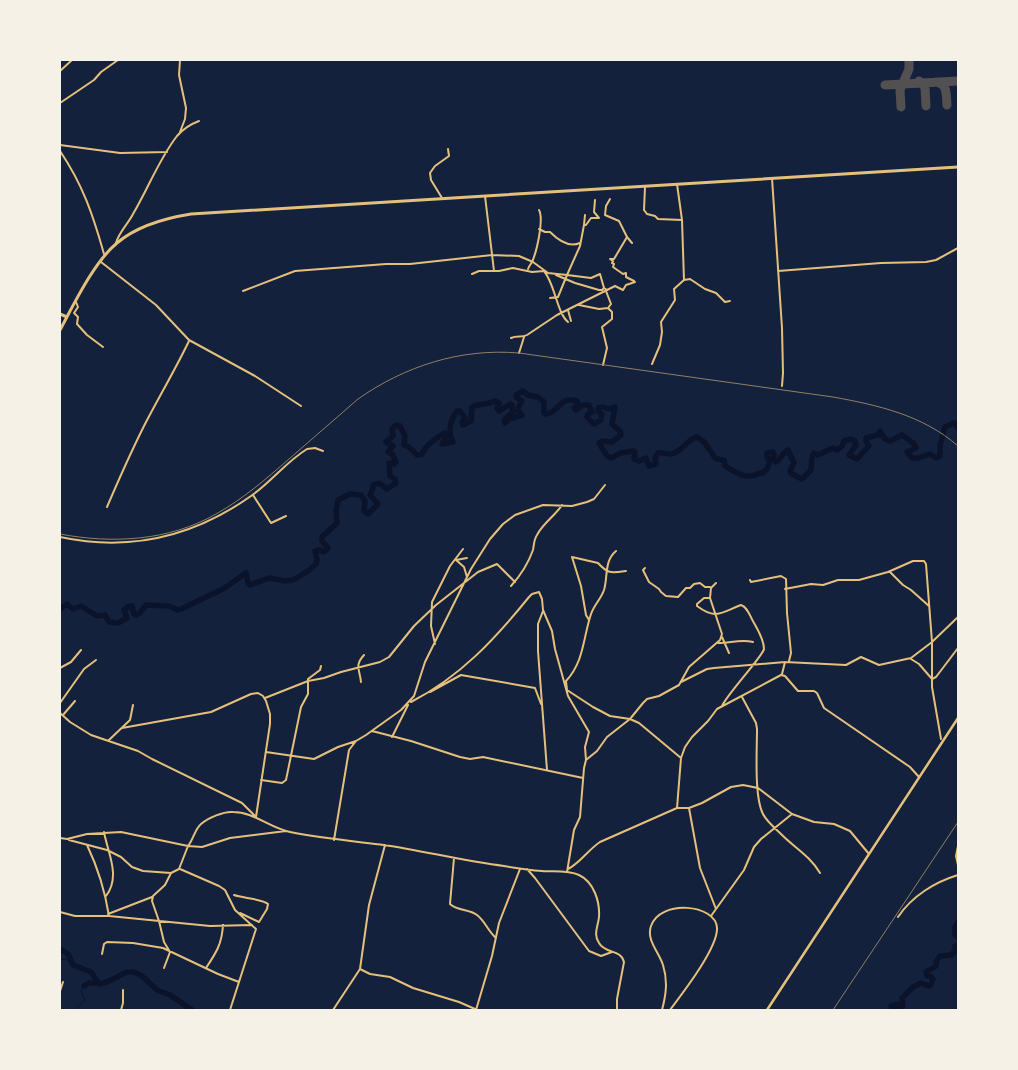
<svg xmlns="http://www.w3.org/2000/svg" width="1018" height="1070" font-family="Arial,sans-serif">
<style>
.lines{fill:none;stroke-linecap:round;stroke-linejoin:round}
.stream{stroke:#0b132b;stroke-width:1}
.river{stroke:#0b132b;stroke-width:5.5}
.taxiway{stroke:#525050;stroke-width:9}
.minor{stroke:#e5c07b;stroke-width:2}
.tertiary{stroke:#e5c07b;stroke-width:2}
.primary{stroke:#e5c07b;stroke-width:2.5}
.trunk{stroke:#e5c07b;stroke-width:3}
.rail{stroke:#918062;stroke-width:1}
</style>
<rect width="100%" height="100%" fill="#14213d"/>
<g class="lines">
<path class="stream" d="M60,960l5,-1 8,4
M75,1010l10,-10 -4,-9 3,-5"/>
<path class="river" d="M60,609l7,-5 6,5 8,-3 16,10 8,-1 4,7 9,1 9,-5 -3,-8 3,-3 5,-1 2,8 2,1 4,-2 6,-8 23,1 9,4 3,-1 42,-20 23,-16 2,10 2,2 19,-7 16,3 8,-1 15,-9 8,-7 1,-4 -2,-9 5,-1 4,2 4,-4 -6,-7v-4l15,-14 -1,-12 2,-11 12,-6 11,1 4,6 -1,10 4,3 10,-10 -8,-9 3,-7v-3l6,-2 8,6 9,-6 -1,-4 -5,-3 -1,-13 5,1 2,-2 -4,-8 -4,-2 5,-6 -7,-4 7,-6 -1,-7 4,-4 4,1 5,10 -1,9 5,2 8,8 5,-1c3,-8 15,-17 23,-21l1,4 -4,7 11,-2c-6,-10 -2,-23 4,-31h3l5,7 -3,4 1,3 8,-4 1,-14c8,-4 15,-2 23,-6l4,2 -2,5 2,3 11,-7 2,1v8l-8,7 1,3 4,-4 13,-4 -5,-5 5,-9 -5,-3 -1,-3 7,-4 5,4 10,2 6,5v11l2,1c15,-3 12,-18 31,-13l1,3 -4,4 2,2 7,-5h6l3,7 -4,2 -1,3 7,7 7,-4 1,-5 -4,-4v-3l5,-1 6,2 6,-2 -3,17 8,7 1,4 -9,7 -10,-1 -3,2 8,13 4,2 10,-5 12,-2 2,1 -1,7 5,2 7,-3 3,8 7,-2 -1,-6 3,-5c4,-1 8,1 12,1 11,0 17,-15 27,-17l7,5 12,17 8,1 1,6c13,8 21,14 35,7h3l4,-4 3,-8 -3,-4v-4l6,-1 1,3 -1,3 3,4c5,-3 7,-10 12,-12l6,13 -4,8 2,3 10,5 9,-9 1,-13 2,-4 4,2 15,-7 4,2 5,-4 2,-5 7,-2 4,2 1,4 -7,10 8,4 12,-13 -3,-5v-3l11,-3h3v-4l5,8 5,2 12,-6 12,9 2,4 -9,4 5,6h6l12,-4 6,4 4,-2v-11l5,-18 9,-4 4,5
M958,922l-3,5v8l3,2
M60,949l8,5 5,11 18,7 8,12 8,-2 20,-10h7l8,4 15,14 13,5 22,15
M84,986l5,-3h9
M897,1010h-4l-2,-4 6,-2 4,3 2,-1 -1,-8 11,-11 8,-4 8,3 2,-1 2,-6 -3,-3h-3l-1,-4 10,-6v-4l4,-6 11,-1 5,-4 -1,-5 3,-1"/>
<path class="taxiway" d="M919,81l6,6 1,19
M936,82c12,2 10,13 11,23
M885,85l73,-4
M901,107l-1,-17 9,-21v-9"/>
<path class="minor" d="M60,103l34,-23 7,-8 17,-12
M180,132l5,-13 1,-11 -7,-33 1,-15
M60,145l60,8 47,-1
M772,178l10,150 1,45 -1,13
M677,184l5,36 2,60 6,-1 15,10 11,4 9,9 5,-1
M645,187l-1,23 3,4 8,2 3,3 24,1
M485,196l9,75
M442,198l-11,-18 -1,-7 5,-7 14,-10 -1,-7
M610,199l-4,7 -1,9 14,6 8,16 -13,22h-4l3,2 -1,2 2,1 -1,3 10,7 3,-1v4l8,4
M584,225l1,-10
M539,229l6,3h5c8,8 19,16 30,11
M627,237l5,6
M116,243c3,-11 12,-19 17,-29 15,-25 26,-55 44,-78 6,-7 14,-12 22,-15
M101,262l55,43 33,35 66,36 46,30
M528,269c1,-3 3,-5 4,-7 5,-11 12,-43 7,-52
M778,271l103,-8 45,-1 10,-2 22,-12
M472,274l7,-3h20l14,-3 19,4 12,-1c11,13 13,42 24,51
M556,275l19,8 24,7h3l2,-2
M243,291l52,-20 91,-7h24l82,-9 27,1 14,6 15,11 19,2 13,-29 4,-21h2l5,-7h8l-5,-6 1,-12
M550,298l8,-1 9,-22 24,3 9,-4 4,14 3,2
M76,302l2,5 -4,6 4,4 -1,7 10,11 16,12
M579,305l20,4 9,-1 3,-4 -5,-13
M568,310l3,11
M511,338c6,-3 11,0 16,-3l30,-20 58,-29 8,4 3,-5 9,-3
M519,353l5,-16
M652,364l8,-19 2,-13 -1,-10 14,-22 -1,-11 10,-9
M603,365l4,-17 -5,-21 10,-8v-7l-4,-4
M253,495l18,28 15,-7
M107,507c12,-28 24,-55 37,-81 15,-29 31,-56 45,-85
M60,537c70,15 133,0 191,-41 20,-14 35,-34 56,-47l8,-1 8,3
M616,551c-12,10 -8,26 -12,39 -3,9 -10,15 -13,24 -8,24 -7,48 -25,67l1,9 26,17 17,9 20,3 9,4 42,35
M572,557l9,29 5,29 3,5
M572,557l26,6c10,11 13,10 28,8
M645,568l-2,2 6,12 10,7 2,3 5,4 12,1 8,-9h4l4,-4 6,-1 5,4h5
M888,572h2l13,13 8,5 18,16
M467,577l-3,-10 -8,-7 11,-2
M750,580l1,2 30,-6 5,3 1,34 4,40 -2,8
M511,586c10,-11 17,-22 22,-36 1,-5 1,-11 4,-15 6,-12 18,-19 25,-30
M785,589l26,-5 12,1 15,-5h21l29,-8 25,-11h11l2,3 6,78v45l9,52
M710,598h-6l-7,6v2c19,14 23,7 44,-1 7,2 9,12 13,18 4,7 10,17 10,26 -1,7 -36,44 -42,57
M543,611l-5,13v27l9,119
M722,637l7,16
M718,643c12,0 23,-4 35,-1
M435,644l-4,-18 1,-24 18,-36 13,-17
M911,659l8,5 13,15 4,-2 22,-29
M60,668l11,-6 10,-12
M782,674l3,-12
M361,682c-1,-12 -7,-16 3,-27
M681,682l26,-13 7,-1 71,-6 61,3 15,-8 18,8 32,-7 21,-16 26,-25
M430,692l31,-17 74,13 6,16
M742,697l14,26 1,6c0,21 -3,68 6,85 4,8 13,15 19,21 13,13 28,21 38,38
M265,698l43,-17 16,-3 17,-6 39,-10 9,-5 25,-31 22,-21 42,-33 19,-8 18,18
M411,702c49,-25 84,-63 118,-105l3,-3 7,-2 3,7 1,11 9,21 3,18 13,47 21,36 -4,15 1,13
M60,703l24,-34 12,-9
M60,713l10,9 21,13 47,16 14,8 90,44 14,14
M63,715l12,-14
M122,728l89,-16 40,-18 7,-1 5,3 3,5 4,13v10l-14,93
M372,731l39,10 49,16 10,2 13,-2 100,21
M392,737l16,-32
M109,740l21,-20 3,-15
M266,752l48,7 24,-12 18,-6 10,-6 35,-25 13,-14 11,-34 46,-93 19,-30 13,-15 12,-9 28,-10 29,1 15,-4 7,-3 11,-14
M261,780l21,3 4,-3 15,-73 7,-13v-15l12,-9 1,-4
M677,808l4,-50 4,-11 7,-10 16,-16 9,-12 64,-34 4,1 13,15h16l3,2 7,15 86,59 9,10
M689,808l11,60 16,41
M104,832c4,22 17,44 2,64
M60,838l7,1 20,-5 34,-2 67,14c5,-6 7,-17 13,-22 7,-6 23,-13 32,-12 21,0 37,16 57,20 31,6 62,9 94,13 40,6 80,16 120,21 12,2 25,4 38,5 11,1 26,-1 37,4 15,7 21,27 20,42 -1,10 -6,17 0,26 6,11 22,6 25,19l-7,37v11
M69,840l38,10 14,7 11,10 11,4 28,2
M334,840l15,-90 7,-9
M87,845c11,23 18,46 22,71
M454,858l-4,46c7,7 19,5 27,11 8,6 11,16 19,23
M180,869l39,17 6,4 10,20 21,19 -26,81
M527,869l8,9 54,73 12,5 11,-4
M568,869c12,-6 20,-19 32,-27l77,-34h12l13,-5 29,-16 12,-2 15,3 34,26 22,8 20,2 16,7 19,23
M567,872l7,-42 6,-13 4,-49 2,-8 11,-9 10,-14 23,-18 13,-16 4,-4 12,-3 20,-11 10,-18 31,-27 2,-6 -12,-36 1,-10 5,-5
M234,895c8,3 29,4 34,9l-1,5 -8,13 -19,-9
M60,912l15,4h34l101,10 42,-1
M108,914l44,-17
M711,916l33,-46 10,-23 7,-8 31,-25
M898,917c14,-21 37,-35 60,-42
M102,954l2,-10 3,-2 26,1 30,5 55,26 21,8
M164,968l6,-16 -6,-10 -5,-21 -7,-20 1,-5 12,-11 6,-12 8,-4 9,-23 14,1 28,-9 56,-7
M206,968c10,-15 16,-24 17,-43
M360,969l10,5 20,3 23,11 46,14 16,7
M60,991l3,-9
M121,1010l2,-7v-13
M333,1010l27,-41 9,-64 16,-60
M476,1010l16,-54 7,-33 21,-54
M662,1010c4,-15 6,-29 1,-45 -4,-13 -17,-25 -12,-39 9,-27 65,-22 66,2 1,20 -35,66 -47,82"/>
<path class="tertiary" d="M60,71l12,-11
M60,151c23,34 33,64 44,103
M958,846l-2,10 2,9"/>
<path class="primary" d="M767,1010l191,-292"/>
<path class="trunk" d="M60,314l7,3
M60,330c14,-26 34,-68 57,-87 20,-17 49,-25 74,-29l767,-47"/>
<path class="rail" d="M60,534c52,10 109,7 156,-20 27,-15 50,-35 73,-55 23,-20 46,-40 69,-60 47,-33 103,-51 161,-46l314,44c44,8 90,18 125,49
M833,1010l125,-188"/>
</g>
<rect width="1018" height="1070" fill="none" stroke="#f6f1e7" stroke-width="122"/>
</svg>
